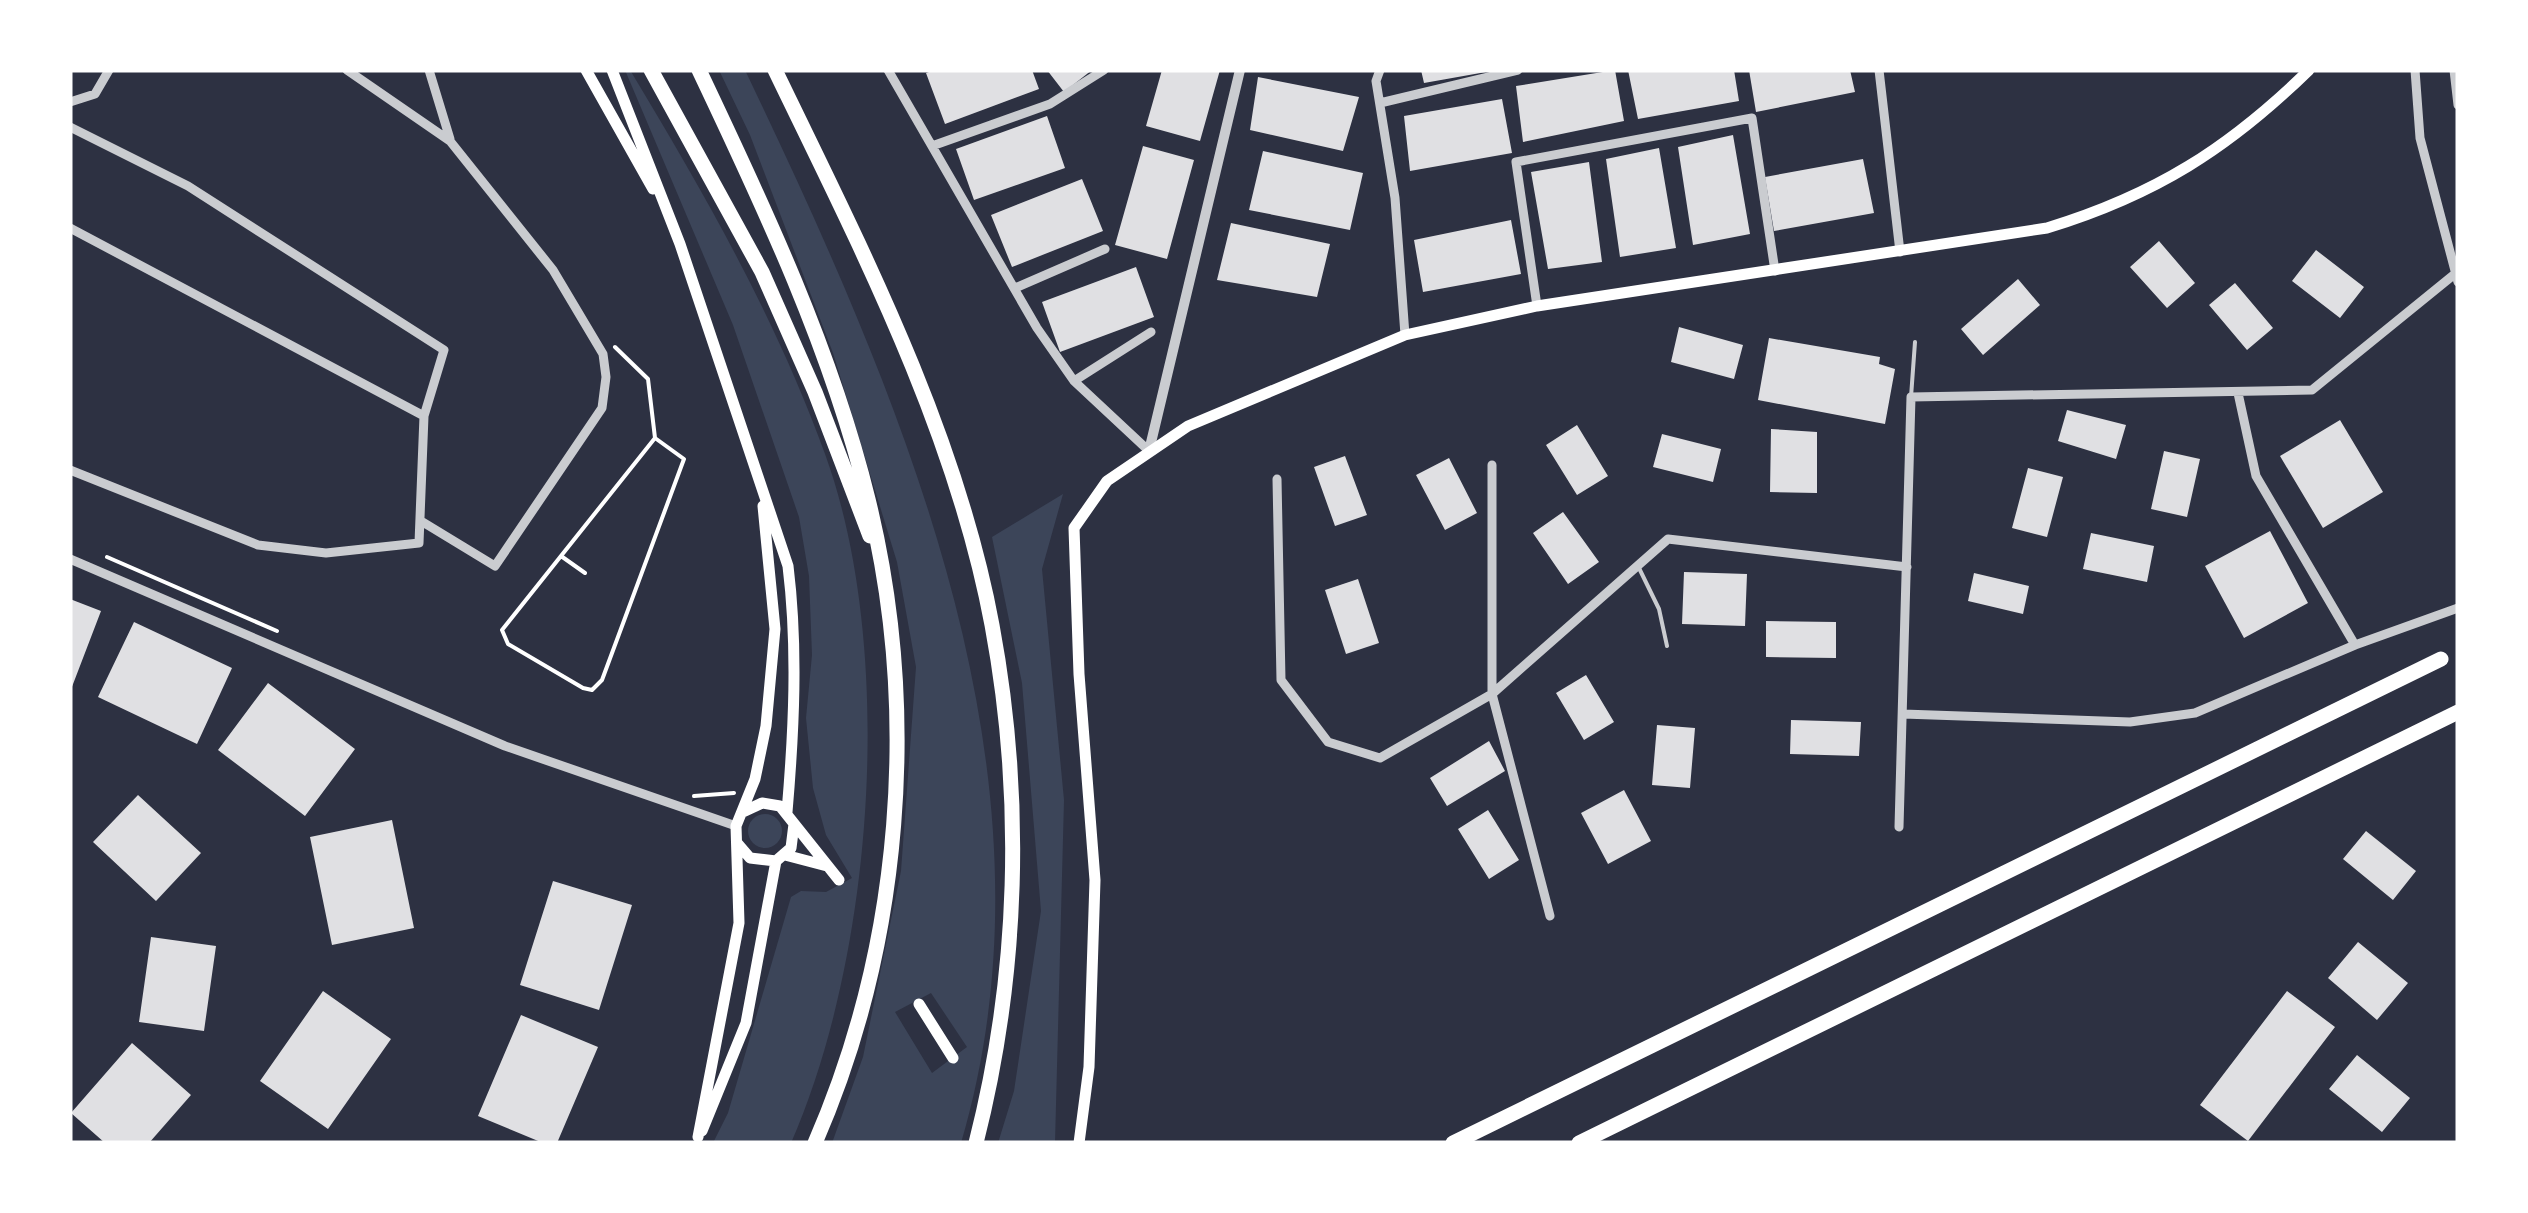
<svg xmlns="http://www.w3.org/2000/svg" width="2528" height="1213" font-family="Inter,sans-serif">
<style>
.green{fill:#3c4559;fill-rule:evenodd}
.building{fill:#e0e0e3}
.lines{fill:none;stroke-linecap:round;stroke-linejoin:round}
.path{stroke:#fff;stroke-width:4}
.service{stroke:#caccd0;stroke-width:4}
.minor{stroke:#caccd0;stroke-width:9}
.tertiary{stroke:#caccd0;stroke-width:10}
.secondary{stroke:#fff;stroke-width:11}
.motorway{stroke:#fff;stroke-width:15}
</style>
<rect width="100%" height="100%" fill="#2d3142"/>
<path class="green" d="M625,70h5c74,123 146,248 195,384 71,195 49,500 -34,689h-78l15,-30 63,-216 10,-6 25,1 26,-14 -26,-43 -13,-47 -7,-70 6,-63 -3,-79 -10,-59 -66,-192z
M719,70h26c156,327 324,707 216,1073h-129l31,-86 38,-186 15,-204 -19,-105 -64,-209 -83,-218zM931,993l36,54 -35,26 -37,-61z
M1063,494l-21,75 22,231 -9,343h-57l16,-52 27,-180 -19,-228 -30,-146z
M748 831a17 17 0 1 1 34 0a17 17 0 1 1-34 0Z"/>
<path class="building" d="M935,70h97l7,19 -94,35 -19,-51z
M1047,70h45l-28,22z
M1162,70h58l-20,71 -54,-15z
M1421,70h65v2l-62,11z
M1615,70l9,51 -101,21 -7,-56z
M1628,70h106l5,31 -101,18z
M1749,70h101l5,22 -99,20z
M1258,77l101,20 -16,54 -93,-21z
M1502,99l10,54 -102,18 -6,-55z
M1047,116l18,52 -91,32 -18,-51z
M1733,135l17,99 -57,11 -15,-98z
M1143,146l51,14 -27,99 -52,-14z
M1659,148l17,100 -56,9 -14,-98z
M1263,151l100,22 -13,57 -101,-20z
M1863,159l11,54 -100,18 -9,-54z
M1589,162l13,100 -54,7 -17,-97z
M1082,179l21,52 -91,36 -21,-52z
M1511,220l10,54 -98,18 -9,-52z
M1231,223l99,21 -13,53 -100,-17z
M2159,241l36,42 -28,25 -37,-41z
M2316,250l48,37 -24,31 -48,-37z
M1136,267l18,50 -94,35 -18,-50z
M2018,279l22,26 -57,50 -22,-26z
M2235,283l38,45 -26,22 -38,-45z
M1679,327l64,18 -9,34 -63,-17z
M1769,338l111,19 -1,7 16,5 -10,55 -127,-24z
M2067,410l59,15 -10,34 -58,-18z
M2340,420l43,72 -60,36 -43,-72z
M1577,425l31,51 -31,19 -31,-50z
M1771,429l46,3v61l-47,-1z
M1662,434l59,15 -8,33 -60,-15z
M2164,451l36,8 -13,58 -36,-8z
M1345,456l22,59 -32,11 -21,-59z
M1449,458l28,55 -32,17 -29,-55z
M2028,468l35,9 -16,60 -35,-9z
M1563,512l36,50 -31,22 -35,-51z
M2270,531l38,72 -64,35 -39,-72z
M2091,533l63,13 -7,36 -64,-13z
M1684,572l63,2 -2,52 -63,-2z
M1974,573l55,13 -6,28 -55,-13z
M1358,579l21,64 -33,11 -21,-64z
M70,599l31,12 -31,81z
M1766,621l70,1v36l-70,-1z
M134,622l98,46 -35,76 -99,-47z
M1586,675l28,47 -30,18 -28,-47z
M268,683l87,66 -50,67 -87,-66z
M1791,720l70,2 -2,34 -69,-2z
M1657,725l38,3 -5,60 -38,-3z
M1489,741l16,30 -58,35 -17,-28z
M1624,790l27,51 -43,23 -27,-51z
M138,795l63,58 -45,48 -63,-59z
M1488,810l31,50 -30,19 -31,-50z
M392,820l22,108 -82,17 -22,-108z
M2366,831l50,40 -23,29 -50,-41z
M553,881l79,24 -33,105 -79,-25z
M151,937l65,9 -12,85 -65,-9z
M2358,942l50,41 -31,37 -49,-42z
M323,991l68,48 -63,90 -68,-48z
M2287,991l48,36 -87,114 -48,-36z
M521,1015l77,32 -41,96h-14l-65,-27z
M132,1043l59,52 -42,48h-44l-34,-30z
M2357,1055l53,43 -28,34 -53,-43z"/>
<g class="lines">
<path class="path" d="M615,347l33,32 7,59 29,21 -82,221 -10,10 -9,-2 -75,-44 -6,-14 153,-192
M561,556l24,17
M107,557l170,74
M694,796l40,-3"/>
<path class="service" d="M1911,397l4,-55
M1638,566l21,43 8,37"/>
<path class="minor" d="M347,70l103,71 103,129 50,84 3,23 -4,31 -107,158 -74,-45
M429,70l21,69
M888,70l149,258 37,53 75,70
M1380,70l-4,11 19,117 10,137
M1879,70l21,182
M2415,70l5,68 38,144
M2454,70l4,35
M70,102l25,-8 14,-24
M1380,103l138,-33
M70,127l118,59 256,164 -20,66 -5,127 -93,10 -68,-8 -188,-75
M932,146l118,-42 54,-34
M70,228l354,188
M1015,288l90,-39
M1537,306l-21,-144 236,-44 23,153
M1074,381l77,-49
M2238,393l18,83 99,169
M1492,465v229l58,222
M1277,479l4,201 47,62 52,16 112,-64 176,-155 239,28
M70,559l435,187 231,80
M1903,714l227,8 65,-9 160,-68 103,-37
M1899,827l12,-430 401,-7 144,-117"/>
<path class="tertiary" d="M1149,451l91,-381"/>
<path class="secondary" d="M586,70l67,119
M612,70l68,174 108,322c10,82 6,164 -1,246
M745,811l17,-8 18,3 59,74
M738,844l12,14 26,3 15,-13 3,-24
M785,855l42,11
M919,1004l34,54
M702,1131l44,-108 30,-162
M698,1137l41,-214 -3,-97 19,-47 11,-53 9,-97 -12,-123
M1079,1143l10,-76 6,-187 -16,-206 -5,-146 33,-47 81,-55 217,-91 132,-29 510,-78c108,-33 181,-79 262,-158"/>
<path class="motorway" d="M651,70l111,202 53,120 55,144
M699,70c66,139 132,279 169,429 52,211 34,444 -53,644
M775,70c85,176 181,361 217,555 32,172 27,349 -16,518
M1453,1143l988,-484
M1579,1143l879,-431"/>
</g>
<rect width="2528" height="1213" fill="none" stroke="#ffffff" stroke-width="145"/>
</svg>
